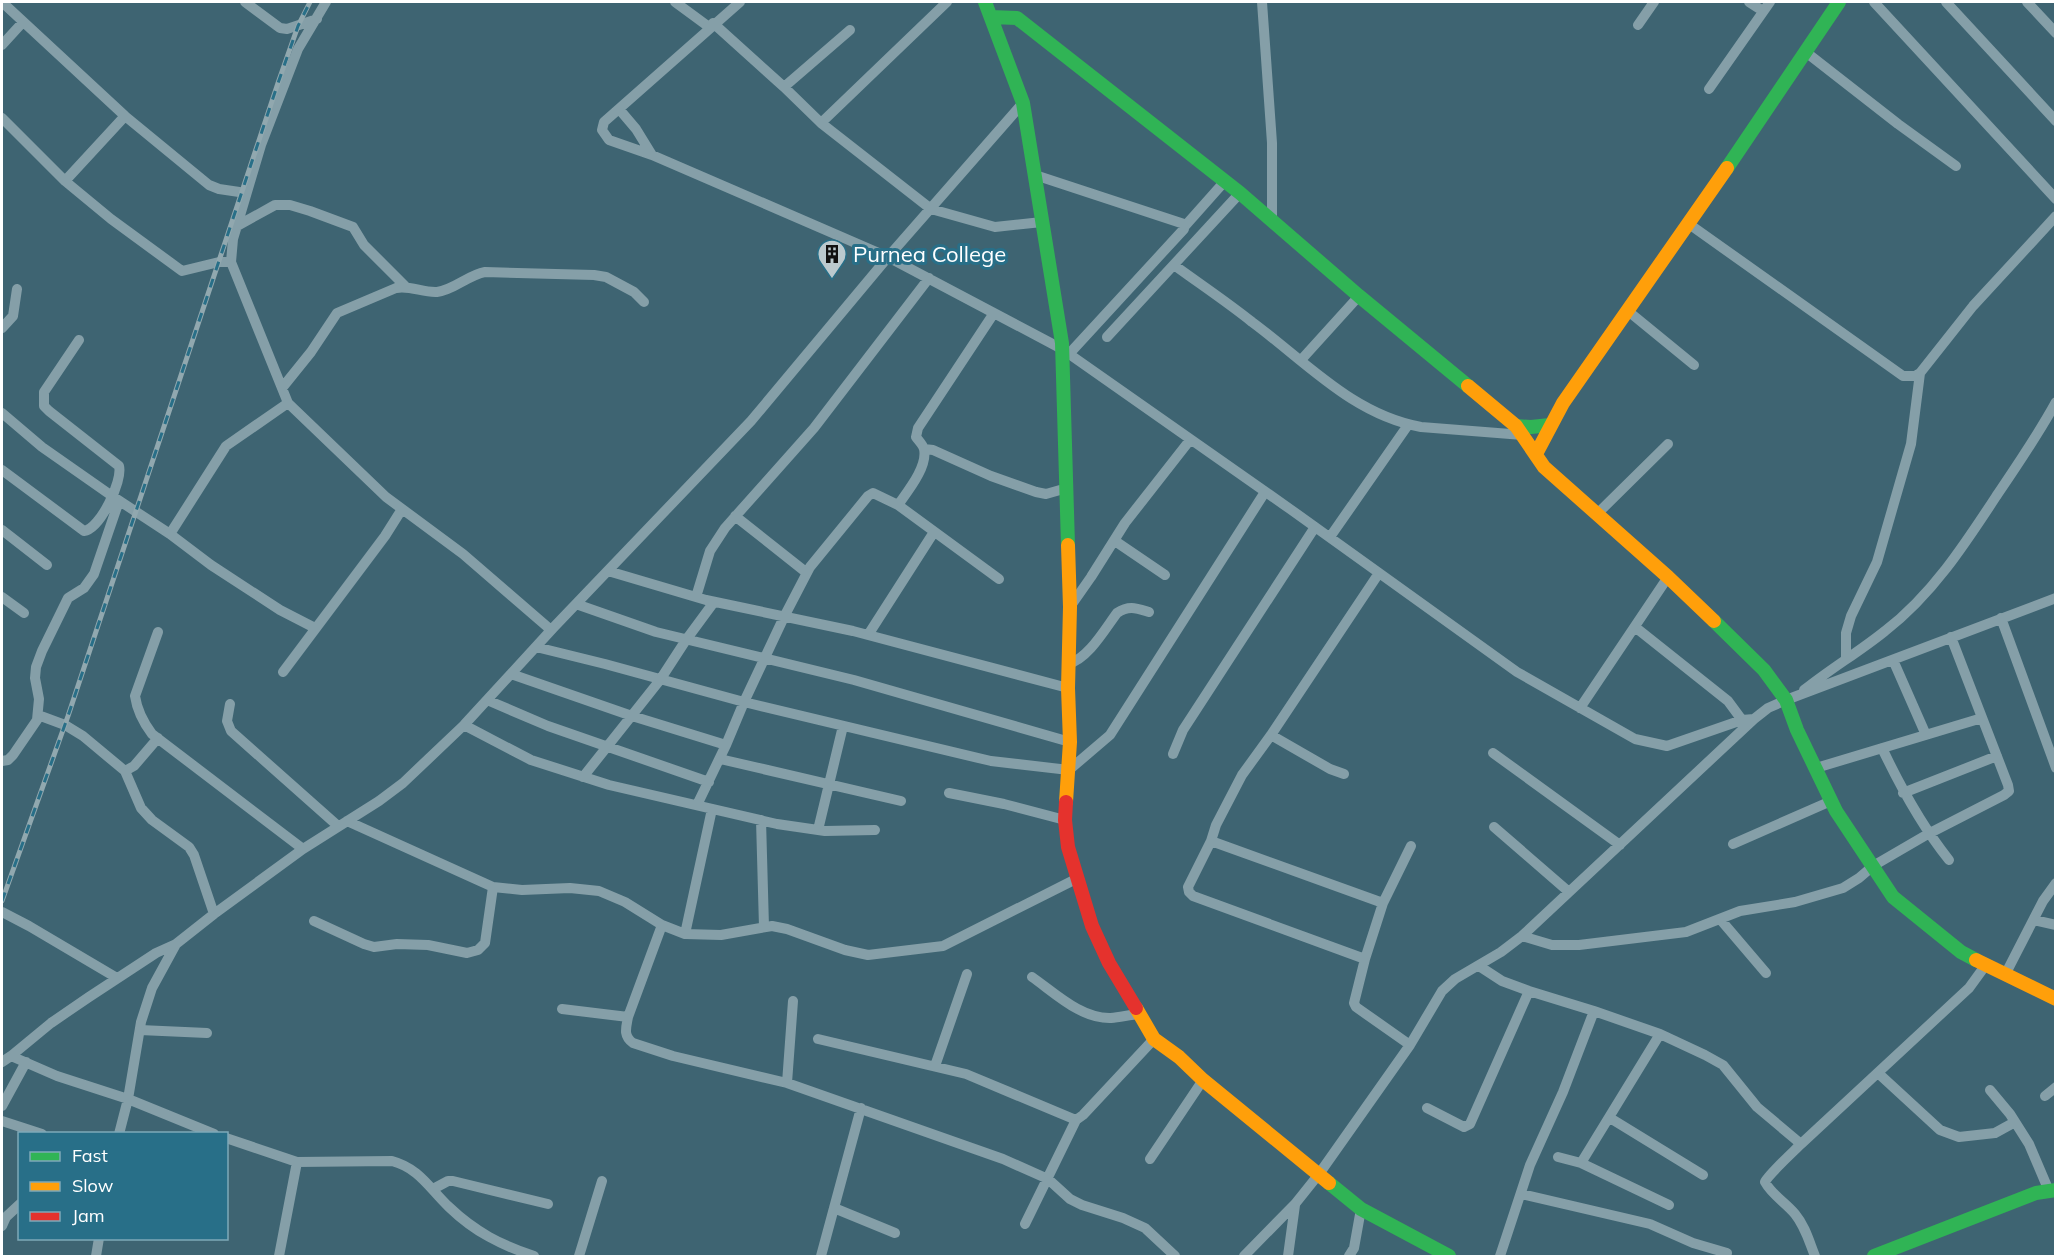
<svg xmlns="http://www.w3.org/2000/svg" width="2057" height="1258" font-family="Mulish,sans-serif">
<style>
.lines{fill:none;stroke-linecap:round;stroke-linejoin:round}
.street{stroke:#859fa8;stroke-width:10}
.fast{stroke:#30b455;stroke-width:14}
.slow{stroke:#ff9f0a;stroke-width:14}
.jam{stroke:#e5322d;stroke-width:14}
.rail-casing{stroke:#91a8af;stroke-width:5}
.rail{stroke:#286f88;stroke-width:3;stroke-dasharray:9;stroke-linecap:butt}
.labels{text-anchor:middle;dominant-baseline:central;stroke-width:6;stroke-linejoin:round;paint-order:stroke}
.poi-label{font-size:22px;fill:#fff;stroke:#286f88;text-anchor:start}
</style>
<rect width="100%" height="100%" fill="#3e6472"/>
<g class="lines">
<path class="street" d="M2,2l123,114 -60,65 -63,-63
M245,2l35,26 7,1 30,-10
M326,2l-28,47 -37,96 -28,94 -2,23 57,141 98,94 77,57 88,76
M675,2l34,25
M740,2l-136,120 -2,8 7,10 43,15 236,102 174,92 228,160 227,163 118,67 32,7 75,-26 12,-1
M1262,2l10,141v77
M1749,2l14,9
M1874,2l182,197
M1946,2l110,119
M2027,2l29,31
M713,23l71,64 37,36 110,86 64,18 47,-5
M1638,25l16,-23
M2,45l21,-23
M1807,53l91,71 58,42
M784,87l66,-57
M1709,89l61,-87
M619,109l17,20 16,26
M125,116l84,69 10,4 27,4
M821,123l126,-121
M1035,175l149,49v5l-115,125
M65,181l46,38 71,52 37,-9h12
M1689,224l214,152h12l5,-3 53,-67 83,-90
M237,226l38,-21h15l20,6 43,16 11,18 41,41
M1185,226l40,-45
M1174,265c26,19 53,37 78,57 53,39 101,93 169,105l102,8
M1628,311l66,54
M2,328l11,-12 4,-27
M1107,337l133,-144
M1301,360l58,-64
M282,388l29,-36 26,-39 59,-25c14,-3 27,5 41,4 17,-2 31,-17 48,-20l109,3 12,2 28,15 10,10
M2,413l40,34 70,49 58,38 41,31 69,45 35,18
M924,449l9,1 58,26 45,16 10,2 21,-6
M2,470l82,61c16,-2 39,-50 35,-65l-70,-55 -5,-5v-14l35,-52
M898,505c9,-13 30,-38 26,-56 -1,-4 -6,-9 -8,-12l2,-9 76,-115
M1596,515l72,-71
M735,516l72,57
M2,530l45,35
M170,534l56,-88 62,-43
M1330,537l78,-112
M1115,541l50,34
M608,571l98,29 147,31 215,57
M2,597l22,16
M696,597l14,-46 15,-23 89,-100 115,-150
M576,604l80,28 198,48 216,62
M1070,607l21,-30 34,-54 65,-83
M2001,618l55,150
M1635,627l93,74 14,19
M158,632l-23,64c2,14 8,26 17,38l151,115
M868,635l66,-103
M536,647l69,17 139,38 247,59 78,9 41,-35 155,-243
M1846,658v-25l5,-17 26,-54 34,-118 9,-71
M1893,660l33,75
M1068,664c20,-5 37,-35 49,-51 12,-8 19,-5 32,-1
M283,672l102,-136 17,-27
M511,674l121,42 94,29
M1804,690c26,-21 55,-38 81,-59 47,-36 80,-87 112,-136 21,-31 41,-60 59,-93
M487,700l61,26 161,56
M230,704l-3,17 4,10 107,95
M1580,708l88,-131
M38,715l27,10 18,11 42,35 16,37 11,12 37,27 5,8 20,59
M464,725l67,35 78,25 168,39 48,7 50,-1
M1271,735l59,34 14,5
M1882,748c19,40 39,77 67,112
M1493,753l127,92
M1173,754l10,-24 132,-203
M720,759l181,42
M2,761l6,-1 5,-5 24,-35 2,-21 -4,-21 1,-11 6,-16 26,-53 16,-10 10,-14 25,-73
M1816,768l166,-50
M125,771l9,-5 24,-28
M583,777l77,-97 26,-40 28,-38
M949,793l55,11 61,16
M1903,793l94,-37
M697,805l29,-60 18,-43 40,-85 26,-50 58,-71 5,-3 25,12 101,74
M761,820l3,107
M347,821l146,66 29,3 48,-2 29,3 26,11 37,23 23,9 36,1 51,-9 15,3 58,21 23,5 75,-9 135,-68
M1494,827l75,65
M818,830l25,-104
M1211,841l172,62
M1733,844l98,-43
M2,912l27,14 88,52
M1720,919l46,54
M2034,920l22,5
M314,921l50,23 10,3 23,-3 31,1 39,8 11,-3 7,-7 8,-56
M685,934l27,-125
M1522,936l30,9h27l107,-13 54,-21 55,-9 48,-14 16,-10 14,-12 55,-32 76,-39 5,-4 -1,-6 -57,-148
M1365,959l-172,-63 -4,-4 -1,-5 23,-46 5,-16 26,-50 29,-40 108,-162
M1479,966l23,15 27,10 65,20 66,23 45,21 18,10 34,42 44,37
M2006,973l37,-72 13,-18
M1032,977c23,16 49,42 79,41 9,-1 19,-3 28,-4
M562,1009l66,8c-2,11 -5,19 5,26l40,13 114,27 216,76 45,20 22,20 12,6 41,13 22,10 30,28
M628,1017l34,-92
M140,1030l67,3
M818,1039l148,35 110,46
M1410,1045l-54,-38 -2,-4 11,-44 18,-56 28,-57
M11,1056l46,20 71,23 86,35
M2,1062l9,-6 40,-33 38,-26 67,-44 20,-9
M935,1066l32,-92
M1878,1073l62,57 19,7 36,-4 20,-11
M787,1083l6,-82
M1990,1090l20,24 19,30 20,47
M2045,1096l11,-9
M2,1106l24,-44
M1427,1108l37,19 6,-3 59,-133
M1610,1118l93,57
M2,1121l40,13
M119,1134l9,-35 13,-77 11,-34 24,-44 38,-30 89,-65 76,-48 24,-18 61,-58 90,-98 197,-206 137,-164 135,-154
M226,1138l71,24 95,-1c27,7 38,28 57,46 26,25 52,38 85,49
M1558,1157l23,6 88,42
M1150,1159l53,-79
M1581,1163l79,-129
M433,1189l15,-8h5l95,23
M1521,1194l129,30 43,19 34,10
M834,1208l61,25
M1025,1224l51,-104 7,-5 71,-76
M2,1226l4,-9 14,-13
M96,1256l3,-18
M279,1256l18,-94
M579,1256l23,-75
M821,1256l40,-148
M1244,1256l51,-52 24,-30 91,-129 32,-54 13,-12 46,-27 21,-16 232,-217 14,-11 18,-8 270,-102
M1288,1256l7,-51
M1349,1256l5,-8 7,-39
M1500,1256l30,-91 33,-73 31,-81
M1815,1256c-6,-15 -10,-30 -20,-42 -9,-11 -23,-19 -30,-32 3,-7 28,-30 36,-38l168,-156 16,-22"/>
<path class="fast" d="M985,2l38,101 39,240 6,202
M991,17l26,1 223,175 119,103 109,90
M1727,168l112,-166
M1516,426l15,1 19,-2
M1714,621l50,49 22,30 11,30 39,81 57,86 68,55 15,8
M1329,1183l32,26 88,47
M1874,1256l162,-63 20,-3"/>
<path class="slow" d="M1468,386l48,40 28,41 124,110 46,44
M1536,454l27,-51 164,-235
M1066,802l4,-60 -2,-54 2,-81 -2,-62
M1976,960l80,39
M1136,1008l18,31 25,18 24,23 126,103"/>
<path class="jam" d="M1066,802l-1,18 3,27 24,79 17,37 27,45"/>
<g class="rail-casing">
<path id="rail" d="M2,901l66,-185 210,-633 20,-57 12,-24"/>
</g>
<use href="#rail" class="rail"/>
</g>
<defs>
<g id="building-pin" transform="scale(1.5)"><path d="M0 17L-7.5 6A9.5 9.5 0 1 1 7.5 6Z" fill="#bbc9ce" stroke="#286f88"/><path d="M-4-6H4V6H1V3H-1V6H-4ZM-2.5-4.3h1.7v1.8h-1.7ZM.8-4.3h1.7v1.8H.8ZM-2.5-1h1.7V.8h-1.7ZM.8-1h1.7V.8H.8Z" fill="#111"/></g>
</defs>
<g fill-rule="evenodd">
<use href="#building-pin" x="832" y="254"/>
</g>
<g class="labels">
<g class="poi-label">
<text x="853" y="254">Purnea College</text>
</g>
</g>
<rect width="2057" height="1258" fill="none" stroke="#ffffff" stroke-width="6"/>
<rect x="18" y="1132" width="210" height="108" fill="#286f88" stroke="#7ea9b8" stroke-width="1.5"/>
<rect x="30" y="1152" width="30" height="9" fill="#30b455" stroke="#7ea9b8" stroke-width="1.5"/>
<text x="72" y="1162" font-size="18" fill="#ffffff">Fast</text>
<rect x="30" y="1182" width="30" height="9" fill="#ff9f0a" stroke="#7ea9b8" stroke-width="1.5"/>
<text x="72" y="1192" font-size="18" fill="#ffffff">Slow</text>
<rect x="30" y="1212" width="30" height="9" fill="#e5322d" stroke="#7ea9b8" stroke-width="1.5"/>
<text x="72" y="1222" font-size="18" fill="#ffffff">Jam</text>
</svg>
